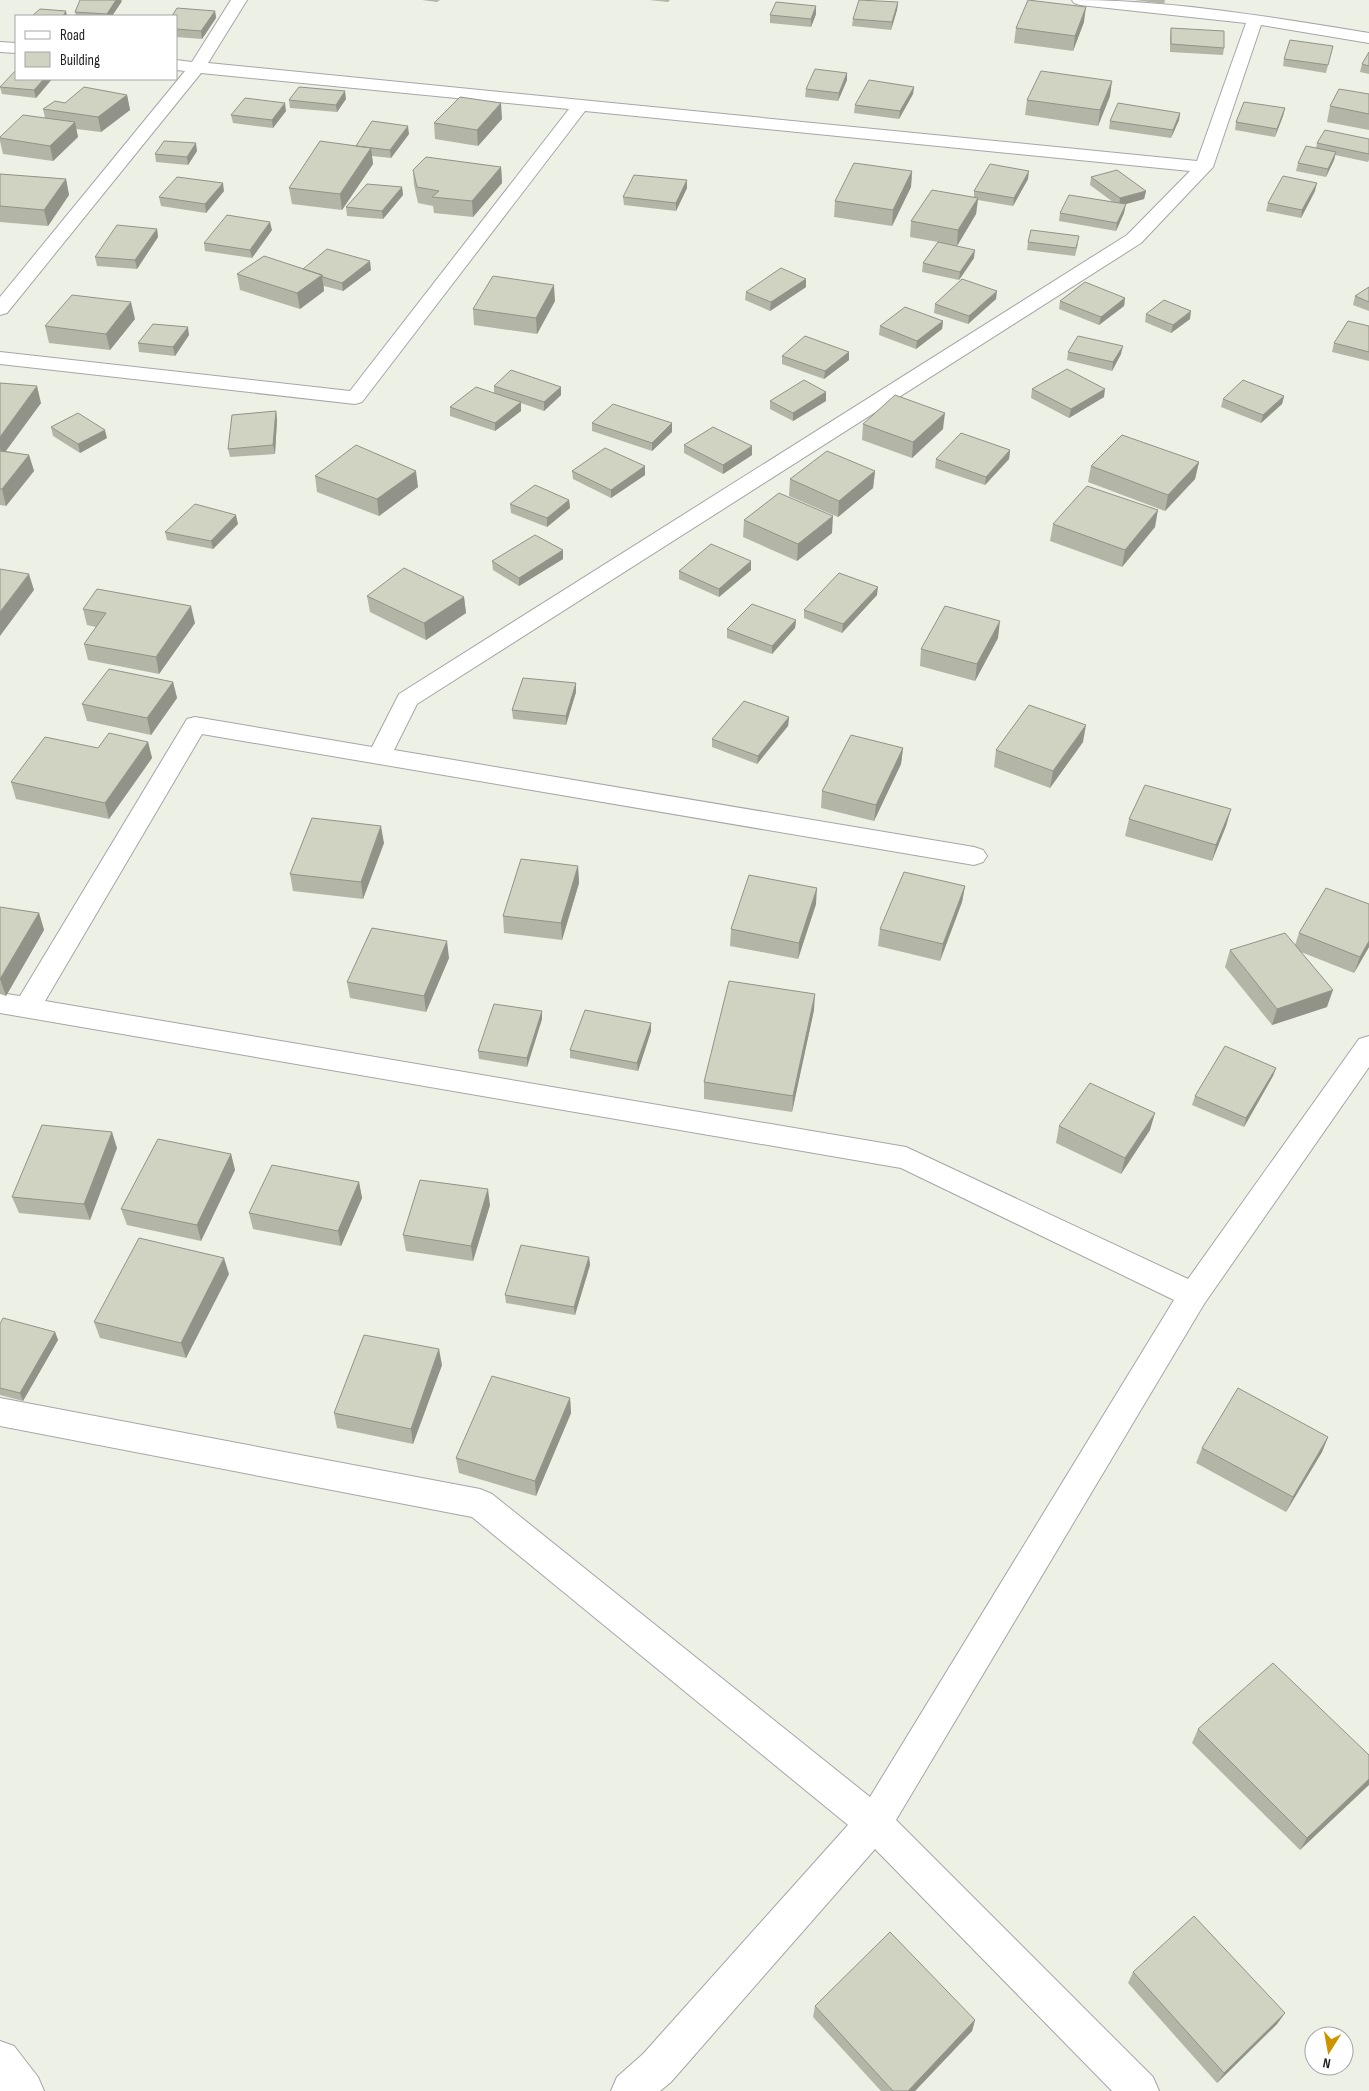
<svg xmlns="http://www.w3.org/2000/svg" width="1369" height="2091" font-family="'Sofia Sans Condensed',sans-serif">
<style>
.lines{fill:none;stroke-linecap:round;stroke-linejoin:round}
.street-casing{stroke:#a6a6a6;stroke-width:2}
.street{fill:#fff;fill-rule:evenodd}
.wall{fill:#b3b5a7}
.shaded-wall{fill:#929388}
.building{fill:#d0d2c2;stroke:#929388}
</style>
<rect width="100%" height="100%" fill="#ecf0e5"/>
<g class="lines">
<g class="street-casing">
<path id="street" d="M231,0h16l-39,63 989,98 49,-138 -166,-18 -6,-2 -2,-3c100,0 199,17 297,33v10l-108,-18 -48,142 -72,76 -724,461 -23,46 580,97 9,3 4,6 -4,6 -9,3 -772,-131 -157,267 861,146 282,132 171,-240 10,-3v31l-165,237 -308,516 257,257 6,14h-47l-237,-242 -204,233 -11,9h-49l6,-14 26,-23 205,-229 -376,-308 -472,-91v-28l480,91 12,5 378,303 304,-497 -273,-132 -901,-155v-20l20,3 167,-277 8,-2 177,30 27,-53 728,-459 63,-64 -605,-60 -223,291 -7,2 -355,-40v-12l350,39 219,-282 -368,-36 -194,240 -7,2v-18l185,-226 -9,-1v-10l16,2z
M0,42l16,1v10l-16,-1z
M0,2041l14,5 24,31 6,14h-44z"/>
</g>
<use href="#street" class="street"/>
</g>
<path class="wall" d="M422,0h18l-3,2z
M649,0h21l-2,2z
M1135,0h30l-1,4z
M122,1l-10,15h-36l-1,-4z
M898,2l-1,8 -6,20 -39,-4 1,-7z
M816,6v8l-5,13 -41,-4v-8z
M215,11l1,7 -14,21 -26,-2v-21z
M1084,22l-11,29 -59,-8 2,-15z
M1171,28l53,20 -1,7 -53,-3v-16z
M1333,46l-7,27 -43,-7 1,-7z
M1369,52v22l-9,-2 2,-8z
M847,73v7l-9,21 -33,-4 1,-8z
M52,79l-16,19 -34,-4 -2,-7z
M914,87l-1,7 -14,25 -45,-6 1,-8z
M1369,94v36l-42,-8 3,-16z
M127,95l3,15 -29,22 -25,-3 2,8 -25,24 -50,-7 -3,-13v-4l45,-19 -2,-9 22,-6z
M1110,96l-12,30 -73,-11 2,-15z
M346,99l-9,13 -47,-4 -1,-8z
M1285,108l-2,8 -8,21 -40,-7 1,-8z
M286,111l-13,17 -40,-5 -2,-8z
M1180,113l-1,7 -8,18 -62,-9 1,-8z
M502,119l-24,27 -43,-7 -1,-16z
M409,134l-18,24 -19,-2 1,8 -31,46 -50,-6 -3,-16 67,-42z
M1369,139v21l-1,2 -33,-7 -1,5 -8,17 -30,-6 2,-8 18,-15 1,-5z
M197,151l-9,14 -32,-3 -1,-8z
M501,167l1,16 -29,34 -39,-4 -1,-7 -15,-3 -4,-18 -1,-15z
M912,171l-1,16 -19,39 -58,-9 1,-16z
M0,174l66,5 3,16 -21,31 -48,-4z
M1091,177l55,14 -2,8 -19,5 -1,9 -8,18 -57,-10 1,-8 53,-11 -23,-17z
M1028,179l-15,27 -35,-6 -2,14 -19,32 17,12 -15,22 -37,-8 1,-9 15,-21 -28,-5 1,-16 63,-24v-6z
M402,187l1,8 -20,24 -36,-3 -1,-9z
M687,188l-11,23 -52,-6 -1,-8z
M224,191l-18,22 -45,-7 -2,-9z
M1315,191l-14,27 -35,-7 2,-8z
M157,229l1,8 -21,32 -40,-3 -2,-9z
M272,230l-20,28 -47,-7 -1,-8z
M1028,242l50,2 -3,12 -48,-6z
M303,269l68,1 -28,21 -19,-5v5l-24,18 -60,-19 -3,-16z
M806,279v8l-36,24 -25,-11 1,-8z
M1369,287v24l-16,-6 2,-9z
M1125,298l-1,8 -25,19 -40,-16 1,-8z
M996,299l-28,25 -34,-11 1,-9z
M555,301l-18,33 -63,-9 -1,-16z
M1146,314l44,5 -19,14 -26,-11z
M135,319l-25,31 -61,-7 -4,-17z
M943,321l-1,8 -26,20 -37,-14 1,-9z
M1369,326v35l-37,-9 2,-9z
M189,335l-14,21 -36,-4 -1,-9z
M849,352v8l-25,19 -42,-15v-8z
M1068,352l53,2 -9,17 -45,-11z
M0,383l41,20 -35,48 23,4 5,16 -28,35 -6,-1z
M494,386l67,1v8l-17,16 -23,-8v8l-26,20 -45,-15v-9l44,-14z
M1032,389l72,8 -35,21 -38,-20z
M1284,396l-2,8 -21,19 -40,-16 2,-8z
M770,401h56l-33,20 -23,-12z
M276,411l1,9 -2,34 -45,3 -2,-8z
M592,423l80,9 -20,19 -60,-20z
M863,424l80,5 -31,29 -50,-18z
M51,427l56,11 -27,15 -27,-17z
M684,445l68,1v9l-29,19 -39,-21z
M1010,450l-1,9 -24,26 -50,-17 1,-9z
M1199,462l-4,17 -30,32 -77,-29 3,-16z
M572,471l73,4 -34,23 -38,-19z
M875,471l-2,17 -35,29 -49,-21 1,-17z
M315,476l103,11 -39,29 -62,-24z
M569,500l1,8 -23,19 -36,-14 -1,-9z
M744,520l88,13 -35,28 -54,-24z
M238,524l-25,25 -46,-9 -2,-8z
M1053,524l102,3 -33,40 -72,-26z
M563,559l-44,27 -26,-16 -1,-9z
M751,570l-32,27 -40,-18v-8z
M877,595l-35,38 -38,-15v-8z
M367,596l97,1 2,16 -40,27 -56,-28z
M83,609l112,14 -36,51 -71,-14 -4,-16 12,-17 -9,-2z
M796,620l-1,8 -23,26 -45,-16v-9z
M998,638l-23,43 -55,-15 1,-17z
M173,682l4,16 -26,37 -64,-14 -5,-17z
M576,692l-10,33 -53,-6 -1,-9z
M789,717l-1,9 -31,38 -45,-17v-8z
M148,742l4,16 -43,61 -93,-20 -5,-17z
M1083,742l-33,46 -56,-21 2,-17z
M903,748l-2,16 -27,57 -53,-13 1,-17z
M1231,809l-5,17 -14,35 -87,-25 4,-17z
M384,843l-21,56 -70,-8 -3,-17z
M578,866l1,17 -17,57 -58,-7 -1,-17z
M965,886l-3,16 -22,59 -62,-15 2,-17z
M816,904l-18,55 -68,-13 1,-17z
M1369,904v43l-15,26 -53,-21 26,55 -55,18 -47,-58 5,-17 65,-5 4,-12z
M0,907l39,6 5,17 -38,66 -6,-2z
M449,958l-23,54 -76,-14 -3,-16z
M814,1010l-22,102 -88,-13v-17z
M542,1011v8l-15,48 -48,-8 -1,-8z
M651,1023v8l-13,40 -68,-13v-8z
M1276,1068l-3,8 -29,51 -52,-22 3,-9z
M1059,1126l91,4 -29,44 -65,-31z
M117,1148l-27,72 -71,-7 -7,-16z
M231,1154l4,16 -34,71 -74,-16 -6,-16z
M359,1182l3,16 -21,48 -88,-17 -4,-16z
M490,1205l-17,56 -67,-10 -3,-16z
M589,1257l1,8 -15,50 -69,-12 -1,-8z
M229,1274l-43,84 -86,-20 -6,-16z
M0,1324l55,8 3,8 -35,61 -23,-6z
M442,1365l-29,79 -76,-16 -3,-15z
M570,1398l1,15 -35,83 -77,-23 -3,-15z
M1328,1437l-6,15 -36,60 -90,-49 6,-15z
M1198,1729l171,26 -69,95 -108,-107z
M1133,1972l152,41 -8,11 -60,59 -89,-100z
M815,2006l160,14 -3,11 -57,60h-34l-68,-74z"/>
<path class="shaded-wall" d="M116,0h5l1,1 -10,15h-4l-1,-2z
M898,2l-1,8 -6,20 1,-8z
M816,6v8l-5,13v-8z
M1086,7l-2,15 -11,29 2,-15z
M66,11l1,5h-4z
M215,11l1,7 -14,21 -1,-8z
M847,73v7l-9,21 1,-8z
M44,79h8l-16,19 -2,-8z
M1112,81l-2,15 -12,30 2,-16z
M914,87l-1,7 -14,25 1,-8z
M345,91l1,8 -9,13 -1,-7z
M127,95l3,15 -29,22 -3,-15z
M285,103l1,8 -13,17 -1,-8z
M501,103l1,16 -24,27 -1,-16z
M1285,108l-2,8 -8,21 2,-8z
M1180,113l-1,7 -8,18 2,-8z
M75,122l3,15 -25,24 -3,-15z
M408,126l1,8 -18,24 -1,-8z
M196,143l1,8 -9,14 -1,-8z
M371,148l2,16 -31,46 -2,-16z
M1336,152l-2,8 -8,17 2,-8z
M501,167l1,16 -29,34 -1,-16z
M912,171l-1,16 -19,39 1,-16z
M1029,171l-1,8 -15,27 1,-8z
M66,179l3,16 -21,31 -4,-16z
M687,180v8l-11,23v-8z
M223,183l1,8 -18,22 -1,-9z
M1317,183l-2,8 -14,27 1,-8z
M402,187l1,8 -20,24 -1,-8z
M1146,191l-2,8 -25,7 1,-8z
M978,198l-2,16 -19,32 1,-16z
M1126,204l-2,9 -8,18 1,-8z
M270,222l2,8 -20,28 -2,-8z
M157,229l1,8 -21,32 -2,-9z
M975,250l-1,8 -15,22 1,-8z
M370,261l1,9 -28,21 -1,-8z
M322,275l2,16 -24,18 -3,-16z
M806,279v8l-36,24 1,-9z
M554,285l1,16 -18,33 -1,-16z
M997,291l-1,8 -28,25 1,-8z
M1125,298l-1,8 -25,19 2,-8z
M131,302l4,17 -25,31 -4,-16z
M1191,311l-1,8 -19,14 2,-8z
M943,321l-1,8 -26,20 1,-8z
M188,327l1,8 -14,21 -2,-9z
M1123,346l-2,8 -9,17 1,-9z
M849,352v8l-25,19 1,-8z
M37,386l4,17 -39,53 -2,-8v-11z
M561,387v8l-17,16v-9z
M1105,389l-1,8 -35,21 2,-9z
M826,392v9l-33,20v-8z
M1284,396l-2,8 -21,19 2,-8z
M521,402v9l-26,20v-8z
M276,411l1,9 -2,34 -2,-9z
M945,413l-2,16 -31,29 1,-16z
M672,423v9l-20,19v-8z
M105,430l2,8 -27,15 -2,-9z
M752,446v9l-29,19v-9z
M1010,450l-1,9 -24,26 1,-8z
M29,455l5,16 -28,35 -4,-17z
M1199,462l-4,17 -30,32 3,-16z
M645,466v9l-34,23v-8z
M416,471l2,16 -39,29 -2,-17z
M875,471l-2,17 -35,29 1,-16z
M569,500l1,8 -23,19v-9z
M1158,510l-3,17 -33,40 3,-17z
M236,515l2,9 -25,25 -2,-8z
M833,516l-1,17 -35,28 1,-17z
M563,550v9l-44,27v-8z
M751,561v9l-32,27v-8z
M29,574l5,16 -34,46v-24z
M878,587l-1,8 -35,38 1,-9z
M464,597l2,16 -40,27 -2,-17z
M191,606l4,17 -36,51 -3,-17z
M796,620l-1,8 -23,26v-8z
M1000,621l-2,17 -23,43 2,-17z
M173,682l4,16 -26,37 -4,-17z
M576,683v9l-10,33v-9z
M789,717l-1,9 -31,38 1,-8z
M1086,725l-3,17 -33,46 3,-17z
M148,742l4,16 -43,61 -4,-16z
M903,748l-2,16 -27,57 2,-16z
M1231,809l-5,17 -14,35 4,-16z
M381,826l3,17 -21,56 -2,-17z
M578,866l1,17 -17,57 -1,-17z
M965,886l-3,16 -22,59 3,-17z
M817,888l-1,16 -18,55 1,-16z
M39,913l5,17 -38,66 -6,-17z
M447,941l2,17 -23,54 -2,-16z
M1369,941v6l-15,26 6,-16z
M1333,990l-6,17 -55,18 5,-16z
M815,994l-1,16 -22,102 1,-16z
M542,1011v8l-15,48v-9z
M651,1023v8l-13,40 -1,-8z
M1276,1068l-3,8 -29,51 2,-9z
M1155,1113l-5,17 -29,44 4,-16z
M112,1132l5,16 -27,72 -6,-16z
M231,1154l4,16 -34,71 -4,-16z
M359,1182l3,16 -21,48 -3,-15z
M488,1189l2,16 -17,56 -2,-15z
M589,1257l1,8 -15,50 -1,-8z
M224,1258l5,16 -43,84 -5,-15z
M55,1332l3,8 -35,61 -3,-8z
M439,1349l3,16 -29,79 -2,-15z
M570,1398l1,15 -35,83 -1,-15z
M1328,1437l-6,15 -36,60 7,-15z
M1369,1779v6l-69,65 7,-12z
M1285,2013l-8,11 -60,59 7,-10z
M975,2020l-3,11 -57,60h-7z"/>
<path class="building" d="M80,0h36l-9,14 -32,-2z
M859,0l39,2 -6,20 -39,-3z
M1028,0l58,7 -11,29 -59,-8z
M776,2l40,4 -5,13 -41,-4z
M177,8l38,3 -14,20 -25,-2v-13h-4z
M40,9l26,2 -3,5h-31z
M1171,28l53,3v17l-53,-4z
M1290,40l43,6 -5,19 -44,-6z
M1369,52v14l-7,-2z
M815,69l32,4 -8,20 -33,-4z
M16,70v9h28l-10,11 -34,-3z
M1041,71l71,10 -12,29 -73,-10z
M869,80l45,7 -14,24 -45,-6z
M84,87l43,8 -29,22 -55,-8 12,-8 10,2z
M299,87l46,4 -9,14 -47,-5z
M1339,89l30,5v20l-39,-8z
M460,97l41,6 -24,27 -43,-7z
M245,98l40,5 -13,17 -41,-5z
M1244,102l41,6 -8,21 -41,-7z
M1118,103l62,10 -7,17 -63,-9z
M23,115l52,7 -25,24 -50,-8v-1z
M372,121l36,5 -18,24 -34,-4z
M1325,130l44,9v15l-52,-11z
M164,141l32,2 -9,14 -32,-3z
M320,141l51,7 -31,46 -51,-6z
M1306,146l30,6 -8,17 -30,-6z
M426,157l75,10 -29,34 -40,-4 7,-6 -22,-4 -4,-17z
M854,163l58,8 -19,39 -58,-9z
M990,164l39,7 -15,27 -40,-7z
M1117,170l29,21 -26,7 -29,-21z
M0,174l66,5 -22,31 -44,-4z
M634,175l53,5 -11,23 -53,-6z
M1283,176l34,7 -15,27 -34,-7z
M177,177l46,6 -18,21 -46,-7z
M367,184l35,3 -20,24 -36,-4z
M932,190l46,8 -20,32 -47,-9z
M1069,195l57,9 -9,19 -57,-10z
M227,215l43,7 -20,28 -46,-7z
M117,225l40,4 -22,31 -40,-3z
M1031,230l48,6 -3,12 -48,-6z
M938,242l37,8 -15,22 -37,-9z
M327,249l43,12 -28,22 -19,-6 -1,-2 -19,-6z
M264,256l58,19 -25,18 -60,-19z
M781,268l25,11 -35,23 -25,-10z
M493,276l61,9 -18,33 -63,-9z
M962,279l35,12 -28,25 -34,-12z
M1085,282l40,16 -24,19 -41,-16z
M1369,287v15l-14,-6z
M72,295l59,7 -25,32 -61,-8z
M1164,300l27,11 -18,14 -27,-11z
M905,307l38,14 -26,20 -37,-15z
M1348,321l21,5v26l-35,-9z
M153,324l35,3 -15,20 -35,-4z
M805,336l44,16 -24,19 -43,-15z
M1078,336l45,10 -10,16 -45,-10z
M1067,369l38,20 -34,20 -39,-20z
M511,370l50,17 -17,15 -50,-16z
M804,380l22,12 -33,21 -23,-12z
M1243,380l41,16 -21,19 -40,-16z
M0,383l37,3 -37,51z
M476,387l45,15 -26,21 -45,-16z
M895,395l50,18 -32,29 -50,-18z
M613,404l59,19 -20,20 -60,-20z
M276,411l-3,34 -45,4 4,-34z
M78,413l27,17 -27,14 -27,-17z
M713,427l39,19 -29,19 -39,-20z
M961,433l49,17 -24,27 -50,-18z
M1122,435l77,27 -31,33 -77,-29z
M356,445l60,26 -39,28 -62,-23z
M605,448l40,18 -34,24 -39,-19z
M0,451l29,4 -27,34h-2z
M827,451l48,20 -36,30 -49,-22z
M535,485l34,15 -22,18 -37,-14z
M1087,486l71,24 -33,40 -72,-26z
M779,493l54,23 -35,28 -54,-24z
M195,504l41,11 -25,26 -46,-9z
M535,535l28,15 -44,28 -27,-17z
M711,544l40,17 -32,28 -40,-18z
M404,568l60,29 -40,26 -57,-27z
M0,569l29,5 -29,38z
M839,573l39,14 -35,37 -39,-14z
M97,589l94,17 -35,51 -72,-13 22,-31 -23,-4z
M752,604l44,16 -24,26 -45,-17z
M945,606l55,15 -23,43 -56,-15z
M109,669l64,13 -26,36 -65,-14z
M523,678l53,5 -10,33 -54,-6z
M744,701l45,16 -31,39 -46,-17z
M1029,705l57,20 -33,46 -57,-21z
M109,733l39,9 -43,61 -94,-21 34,-45 53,11z
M851,735l52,13 -27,57 -54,-14z
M1145,785l86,24 -15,36 -87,-26z
M312,818l69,8 -20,56 -71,-8z
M521,859l57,7 -17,57 -58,-7z
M904,872l61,14 -22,58 -63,-15z
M749,875l68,13 -18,55 -68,-14z
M1326,888l43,16v37l-9,16 -61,-24z
M0,907l39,6 -39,66z
M372,928l75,13 -23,55 -77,-14z
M1285,933l48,57 -56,19 -47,-59z
M729,981l86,13 -22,102 -89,-14z
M494,1004l48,7 -15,47 -49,-7z
M585,1010l66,13 -14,40 -67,-13z
M1225,1046l51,22 -30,50 -51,-22z
M1090,1083l65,30 -30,45 -66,-32z
M42,1125l70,7 -28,72 -72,-7z
M158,1139l73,15 -34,71 -76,-16z
M272,1165l87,17 -21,49 -89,-18z
M420,1180l68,9 -17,57 -68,-11z
M139,1238l85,20 -43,85 -87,-21z
M521,1245l68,12 -15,50 -69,-12z
M3,1318l52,14 -35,61 -20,-5v-64z
M364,1335l75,14 -28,80 -77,-16z
M492,1376l78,22 -35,83 -79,-23z
M1238,1388l90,49 -35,60 -91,-49z
M1273,1663l96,92v24l-62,59 -109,-109z
M1194,1916l91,97 -61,60 -91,-101z
M890,1932l85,88 -67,71h-15l-78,-85z"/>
<rect x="15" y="15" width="162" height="65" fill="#ffffff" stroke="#a5a5a5"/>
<rect x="25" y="31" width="25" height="8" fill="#ffffff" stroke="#a5a5a5"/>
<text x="60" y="40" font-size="15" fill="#1f1f1f">Road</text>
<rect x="25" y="52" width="25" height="15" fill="#d0d2c2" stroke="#a5a5a5"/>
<text x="60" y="65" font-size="15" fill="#1f1f1f">Building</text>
<g transform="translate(1329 2051) rotate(191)"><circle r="24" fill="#ffffff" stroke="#a5a5a5"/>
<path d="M0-4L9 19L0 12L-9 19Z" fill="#ce9400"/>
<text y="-8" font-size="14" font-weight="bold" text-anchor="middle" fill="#1f1f1f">N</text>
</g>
</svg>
